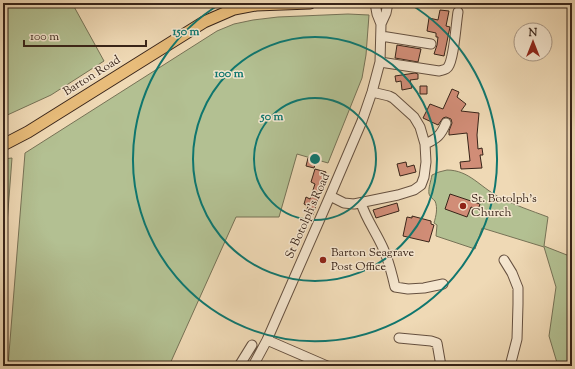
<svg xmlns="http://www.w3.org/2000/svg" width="575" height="369" font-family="'Sorts Mill Goudy',serif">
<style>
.green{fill:#b3c092;stroke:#767256}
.building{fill:#d18d77;stroke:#382419}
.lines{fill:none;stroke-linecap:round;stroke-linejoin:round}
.minor-casing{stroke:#665140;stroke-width:11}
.major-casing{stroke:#382419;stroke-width:13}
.minor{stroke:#f5e6cf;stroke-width:9}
.major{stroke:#e8bc7a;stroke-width:11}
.ring{fill:none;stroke:#0f766e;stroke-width:2}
.poi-dot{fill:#8f2418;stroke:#f5e6cf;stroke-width:1.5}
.labels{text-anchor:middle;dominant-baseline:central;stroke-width:3;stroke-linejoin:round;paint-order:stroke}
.street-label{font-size:12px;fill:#382419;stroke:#f5e6cf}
.poi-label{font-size:12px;fill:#382419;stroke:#f5e6cf;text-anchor:start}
.centre{fill:#0f766e;stroke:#f5e6cf;stroke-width:2}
.ring-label{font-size:12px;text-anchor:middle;font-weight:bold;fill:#0f766e;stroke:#f5e6cf;stroke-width:3;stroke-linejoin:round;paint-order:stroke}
</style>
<rect width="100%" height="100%" fill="#efd9b5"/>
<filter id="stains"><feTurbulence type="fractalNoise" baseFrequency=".005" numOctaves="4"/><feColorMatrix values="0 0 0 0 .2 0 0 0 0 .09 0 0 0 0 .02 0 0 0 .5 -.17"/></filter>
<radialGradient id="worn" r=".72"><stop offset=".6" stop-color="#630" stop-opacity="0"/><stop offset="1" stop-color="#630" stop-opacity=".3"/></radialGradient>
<path class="green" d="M3,3h69l32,58 -53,34 -48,22z
M348,14l21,1 -3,40 -4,23 -34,85 -31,-9 -18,63h-43l-67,149h-161l17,-213 192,-122 17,-7 19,-4 25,-3z
M12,158l-8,106 -1,6v-111z
M447,170c22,0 33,17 52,27 15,8 33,14 49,20l-4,29 28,11v109h-14l-9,-30 7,-49 -12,-40 -62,-19 -7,21 -39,-13 1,-11 -3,-2c2,-7 4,-15 1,-22 -2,-2 -5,-4 -6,-7 -1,-6 2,-13 3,-19l7,-3z"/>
<path class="building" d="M440,10l9,1 -3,15 4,1 -6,29 -10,-2 3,-9 1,-8h-2v-4l-9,-2 2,-13 9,2z
M397,45l24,4 -3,13 -23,-4z
M415,73l3,1v5l-8,1 2,8 -10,2 -1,-9 -5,1 -1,-6z
M420,86h7v8h-7z
M452,89l7,3 -2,5 9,7 -5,7 18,2 -2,22 1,14 4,-1 1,7h-3l2,13 -21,1 -1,-7 10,-1 -3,-28 -18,2v-4l3,-8 -1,-4 -5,-2 -3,1 -5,7 -15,-7 7,-14 13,5z
M308,158l8,3 -2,7 -8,-2z
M406,162l1,5 7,-2 2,7 -16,4 -3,-12z
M315,169l11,3 -13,43 -7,-2 2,-7 -4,-2 2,-7 4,2 5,-15 -4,-2z
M450,194l30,10 -2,6 -7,-3 -4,10 -22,-8z
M397,203l2,8 -23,7 -3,-8z
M412,216l19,5v3l3,1 -5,17 -26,-6 4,-19 5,1z"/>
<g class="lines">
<g class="minor-casing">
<path id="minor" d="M375,3l2,11 4,10
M381,36l50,8
M380,62l59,9c3,-1 7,-1 9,-4 6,-8 8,-43 10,-55
M425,144c12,-5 16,-9 21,-21
M330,196l14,7 10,1 44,-9 16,-5 7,-5 3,-8 2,-15 -1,-18 -5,-17 -6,-10 -21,-19 -4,-2 -17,-4
M361,203c5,16 15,29 22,45 6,13 9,26 12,39l13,2 16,-1 19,-4
M504,260l8,13 6,15v16l-1,35 -7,27
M399,338l32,3 6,2 4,23
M267,340l60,26
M239,366l13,-21
M253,366l14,-26 63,-144 32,-75 10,-29 8,-30 1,-38 5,-11 2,-10"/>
</g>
<g class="major-casing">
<path id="major" d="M3,145l25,-13 176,-110 30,-13 22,-4 54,-2"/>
</g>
<use href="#minor" class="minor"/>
<use href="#major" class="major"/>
</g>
<g class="ring">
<circle cx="315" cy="159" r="61"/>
<circle cx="315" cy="159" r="122"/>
<path d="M410 4A182 182 0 1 1 220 4"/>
</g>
<g class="poi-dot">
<circle cx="463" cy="206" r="4"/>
<circle cx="323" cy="260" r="4"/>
</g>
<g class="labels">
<g class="street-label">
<text transform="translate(92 76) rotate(-32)">Barton Road</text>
<text transform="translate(308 216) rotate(-66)">St Botolph's Road</text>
</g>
<g class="poi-label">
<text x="471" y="199">St. Botolph's<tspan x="471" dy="14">Church</tspan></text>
<text x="331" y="253">Barton Seagrave<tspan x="331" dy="14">Post Office</tspan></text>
</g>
</g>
<circle cx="315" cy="159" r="6" class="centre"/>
<g class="ring-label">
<text x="186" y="35">150 m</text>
<text x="229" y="77">100 m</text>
<text x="272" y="120">50 m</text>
</g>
<rect width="575" height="369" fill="none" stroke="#efd9b5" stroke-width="16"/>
<rect x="4" y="4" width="567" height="361" fill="none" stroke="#382419" stroke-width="2"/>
<rect x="8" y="8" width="559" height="353" fill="none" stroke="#382419"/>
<g transform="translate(533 42)"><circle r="19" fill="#f5e6cf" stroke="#a99886"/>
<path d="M0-3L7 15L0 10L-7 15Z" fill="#8f2418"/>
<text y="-6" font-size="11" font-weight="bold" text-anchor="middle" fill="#382419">N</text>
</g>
<path d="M24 40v6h122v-6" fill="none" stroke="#382419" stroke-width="2"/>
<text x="30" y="40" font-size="12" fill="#382419" stroke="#f5e6cf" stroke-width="3" paint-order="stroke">100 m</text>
<rect width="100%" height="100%" filter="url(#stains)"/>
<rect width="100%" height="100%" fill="url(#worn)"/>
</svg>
